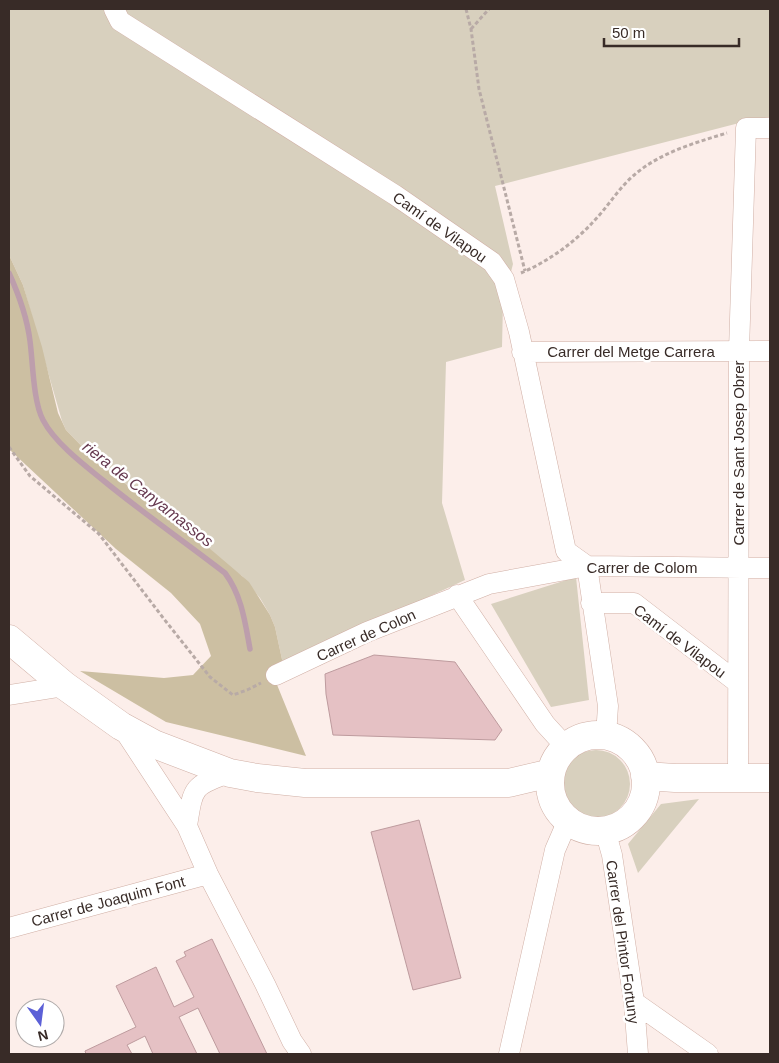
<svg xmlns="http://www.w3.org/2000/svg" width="779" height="1063" font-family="Arial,sans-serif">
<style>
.green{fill:#d8d0be}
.forest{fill:#ccbfa2}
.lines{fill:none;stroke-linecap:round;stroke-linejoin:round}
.stream{stroke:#bd9eac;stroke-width:5.5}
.building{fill:#e5c1c4;stroke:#be9b9e}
.street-casing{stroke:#d0afa5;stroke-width:21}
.secondary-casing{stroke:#d0afa5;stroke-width:29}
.path{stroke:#b8aaa6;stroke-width:3;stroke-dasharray:4 2.5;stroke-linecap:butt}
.street{stroke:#fff;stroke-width:20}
.secondary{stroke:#fff;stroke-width:28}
.labels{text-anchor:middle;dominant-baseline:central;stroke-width:5;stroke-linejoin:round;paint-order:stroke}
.street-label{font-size:15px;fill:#382b27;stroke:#fff}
.water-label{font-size:16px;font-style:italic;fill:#65384e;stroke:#fff}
</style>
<rect width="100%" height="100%" fill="#fceeea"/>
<path class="green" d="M9,9h761v108l-27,5 -248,64 18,78 -10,39 -1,44 -56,15 -4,141 23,77 -182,84 -8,-37 -5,-12 -10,-17 -18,-22 -9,-6 -38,-34 -96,-72 -33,-34 -4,-9 -39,-136 -14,-30z
M576,577l13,123 -38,7 -60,-103z
M562 784a34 34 0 1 1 68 0a34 34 0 1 1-68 0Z
M699,799l-61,74 -10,-29 33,-40z"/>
<path class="forest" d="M9,255l14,30 19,62 16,66 8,17 33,34 96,72 54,46 21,33 5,12 8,37 -12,6 35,86 -140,-34 -86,-51 84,7 29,-3 18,-19 -11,-32 -29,-31 -55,-44 -105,-98 -2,-10z"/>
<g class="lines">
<path class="stream" d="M9,273c10,22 18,44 21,68 3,22 3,60 13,79 12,23 41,45 61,61 39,32 81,61 121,92 17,23 20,49 25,76"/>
</g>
<path class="building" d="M374,655l81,7 47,68 -7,10 -162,-5 -7,-41 -1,-20z
M419,820l42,158 -48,12 -42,-158z
M212,939l55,115h-47l-22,-46 -19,9 18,37h-44l-8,-18 -18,9 5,9h-46l-1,-3 51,-24 -20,-41 40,-19 18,40 20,-10 -18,-36 10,-5 -2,-4z"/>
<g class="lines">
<g class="street-casing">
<path id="street" d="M114,9l6,12 275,174 97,67 12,17 15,53 47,219 21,15 21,140 -2,30
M522,352l248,-1
M457,595l88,129 21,23
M591,603h43l104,80
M276,675l91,-43 122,-48 98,-18 183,2
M9,695l56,-9
M122,727l65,99 21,48 57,110 27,57 9,13
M738,777l1,-426 7,-223h24
M187,826c6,-38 5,-41 43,-53
M605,830l7,25 22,147 4,52
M9,928l199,-54
M634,1002l74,52
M509,1054l46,-204 13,-30"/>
</g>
<g class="secondary-casing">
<path id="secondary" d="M9,639l56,47 56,40 33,18 76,29 27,5 48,5h204l42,-10
M550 783a48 48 0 1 1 96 0a48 48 0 1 1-96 0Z
M645,776l30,2h95"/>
</g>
<path class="path" d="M466,9l5,20 8,60 46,182
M471,29l18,-20
M521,273c26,-11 53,-30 72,-51 14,-14 25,-33 40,-46 26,-23 61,-33 94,-43
M9,447l21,29 69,58 65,85 46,58 23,18 14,-5 14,-7"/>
<use href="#street" class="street"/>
<use href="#secondary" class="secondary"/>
</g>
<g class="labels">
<g class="street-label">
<text transform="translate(440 227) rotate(35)">Camí de Vilapou</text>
<text x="631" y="351">Carrer del Metge Carrera</text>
<text transform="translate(738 453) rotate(-90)">Carrer de Sant Josep Obrer</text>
<text x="642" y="567">Carrer de Colom</text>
<text transform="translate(366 635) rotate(-24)">Carrer de Colon</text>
<text transform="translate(680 641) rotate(37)">Camí de Vilapou</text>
<text transform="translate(108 901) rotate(-15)">Carrer de Joaquim Font</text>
<text transform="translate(623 942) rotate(82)">Carrer del Pintor Fortuny</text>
</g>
<g class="water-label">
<text transform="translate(148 494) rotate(38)">riera de Canyamassos</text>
</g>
</g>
<rect width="779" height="1063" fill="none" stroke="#382b27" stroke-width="20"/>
<g transform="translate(40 1023) rotate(166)"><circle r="24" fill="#ffffff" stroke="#afaaa9"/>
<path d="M0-4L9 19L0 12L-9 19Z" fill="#5c60d7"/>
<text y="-8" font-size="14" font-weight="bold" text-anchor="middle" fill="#382b27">N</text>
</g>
<path d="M604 38v8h135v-8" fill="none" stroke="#382b27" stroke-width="2.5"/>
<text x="612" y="38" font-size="15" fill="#382b27" stroke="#ffffff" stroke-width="4" paint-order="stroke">50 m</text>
</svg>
